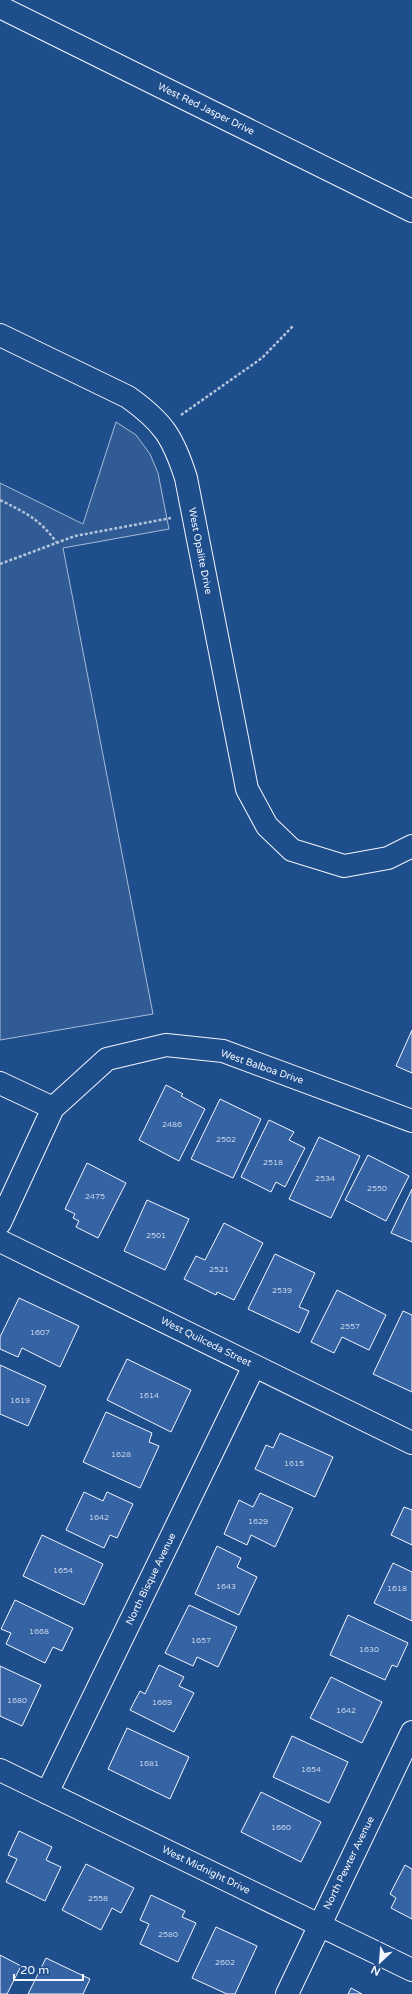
<svg xmlns="http://www.w3.org/2000/svg" width="412" height="1994" font-family="'Varela Round',sans-serif">
<style>
.built{fill:#305b95;stroke:#a8bbd7}
.building{fill:#3563a3;stroke:#f2f6ff}
.lines{fill:none;stroke-linecap:round;stroke-linejoin:round}
.minor-casing{stroke:#f2f6ff;stroke-width:24}
.path{stroke:#b3c4dc;stroke-width:2.5;stroke-dasharray:3 2;stroke-linecap:butt}
.minor{stroke:#1f4e8c;stroke-width:22}
.labels{text-anchor:middle;dominant-baseline:central;stroke-width:3;stroke-linejoin:round;paint-order:stroke}
.number-label{font-size:8px;fill:#c3d1e8}
.street-label{font-size:10px;fill:#f2f6ff;stroke:#1f4e8c}
</style>
<rect width="100%" height="100%" fill="#1f4e8c"/>
<path class="built" d="M116,422l20,13 14,19 8,19 11,56 -106,19 90,466 -153,26v-557l83,41z"/>
<path class="building" d="M412,1030v43l-16,-7z
M166,1085l17,9 -2,2 24,13 -26,52 -40,-21z
M220,1099l41,20 -28,59 -42,-19z
M269,1120l25,12 -5,8 16,8 -20,39 -9,-5 -5,10 -30,-15z
M319,1137l41,19 -29,62 -42,-19z
M368,1155l41,21 -23,45 -41,-21z
M87,1163l39,20 -28,55 -22,-11 3,-6 -6,-3 2,-4 -10,-5z
M412,1189v53l-21,-9z
M147,1200l42,19 -24,51 -41,-19z
M224,1223l39,20 -29,57 -17,-8 -1,3 -32,-16 12,-23 9,4z
M275,1254l40,19 -16,34 10,4 -10,22 -51,-24z
M337,1290l49,25 -17,35 -27,-13 -8,16 -23,-11z
M19,1298l60,28 -19,41 -38,-19 -4,9 -18,-8v-12z
M403,1311l9,4v77l-39,-18z
M127,1359l64,31 -20,42 -64,-32z
M0,1365l46,21 -18,40 -28,-12z
M106,1412l46,21 -3,9 10,4 -19,42 -57,-26z
M280,1433l53,24 -18,40 -60,-28 11,-24 7,3z
M84,1492l19,9 4,-9 26,12 -16,34 -7,-3 -6,13 -38,-18z
M260,1493l33,15 -18,39 -24,-12 -4,10 -23,-11 15,-34 14,7z
M404,1507l8,3v35l-21,-10z
M42,1535l61,29 -19,41 -61,-29z
M217,1546l24,12 -4,9 20,10 -18,38 -44,-21z
M393,1563l19,9v49l-38,-18z
M15,1600l58,28 -11,23 -9,-4 -8,16 -39,-19 5,-11 -10,-4z
M189,1605l48,22 -19,40 -21,-10 -4,9 -28,-13z
M348,1615l60,28 -11,24 -5,-2 -7,15 -55,-25z
M159,1665l25,12 -5,9 15,7 -20,39 -44,-22 10,-19 5,3z
M0,1666l41,19 -19,41 -22,-10z
M331,1677l51,25 -20,41 -52,-25z
M127,1728l62,29 -19,42 -62,-30z
M292,1736l56,26 -19,41 -56,-26z
M261,1792l60,30 -20,40 -60,-30z
M19,1831l33,16 -6,13 15,7 -16,34 -39,-19 11,-23 -9,-4z
M86,1864l48,24 -13,25 -9,-5 -11,22 -39,-20z
M405,1865l7,4v50l-21,-11 5,-10 -6,-4z
M151,1895l34,16 -3,6 14,6 -18,39 -38,-18 9,-20 -9,-4z
M216,1927l41,19 -22,48h-8l-35,-16z
M0,1955l21,11 -14,28h-7z
M46,1958l44,21 -7,15h-55z
M351,1988l11,6h-14z"/>
<g class="lines">
<g class="minor-casing">
<path id="minor" d="M0,7l412,204
M0,335l128,62c35,25 45,40 58,81l61,311 20,37 25,24 52,16 44,-8 24,-12
M0,1083l53,25
M0,1223l53,-115 54,-49 59,-14 57,6 189,70
M0,1241l412,202
M0,1770l412,200
M47,1793l207,-427
M287,1994l125,-262"/>
</g>
<path class="path" d="M181,415l81,-57 31,-32
M0,500c24,12 40,19 56,42
M0,564l75,-28 96,-18"/>
<use href="#minor" class="minor"/>
</g>
<g class="labels">
<g class="number-label">
<text x="172" y="1124">2486</text>
<text x="226" y="1139">2502</text>
<text x="273" y="1162">2518</text>
<text x="325" y="1178">2534</text>
<text x="377" y="1188">2550</text>
<text x="95" y="1196">2475</text>
<text x="156" y="1235">2501</text>
<text x="219" y="1269">2521</text>
<text x="282" y="1290">2539</text>
<text x="350" y="1326">2557</text>
<text x="40" y="1332">1607</text>
<text x="149" y="1395">1614</text>
<text x="20" y="1400">1619</text>
<text x="121" y="1454">1628</text>
<text x="294" y="1463">1615</text>
<text x="99" y="1517">1642</text>
<text x="258" y="1521">1629</text>
<text x="63" y="1570">1654</text>
<text x="226" y="1586">1643</text>
<text x="397" y="1588">1618</text>
<text x="39" y="1631">1668</text>
<text x="201" y="1640">1657</text>
<text x="369" y="1649">1630</text>
<text x="17" y="1700">1680</text>
<text x="162" y="1702">1669</text>
<text x="346" y="1710">1642</text>
<text x="149" y="1763">1681</text>
<text x="311" y="1769">1654</text>
<text x="281" y="1827">1660</text>
<text x="98" y="1898">2558</text>
<text x="168" y="1934">2580</text>
<text x="225" y="1962">2602</text>
</g>
<g class="street-label">
<text transform="translate(206 109) rotate(26)">West Red Jasper Drive</text>
<text transform="translate(200 551) rotate(79)">West Opalite Drive</text>
<text transform="translate(262 1067) rotate(19)">West Balboa Drive</text>
<text transform="translate(206 1342) rotate(26)">West Quilceda Street</text>
<text transform="translate(151 1579) rotate(-64)">North Bisque Avenue</text>
<text transform="translate(349 1863) rotate(-64)">North Pewter Avenue</text>
<text transform="translate(206 1870) rotate(26)">West Midnight Drive</text>
</g>
</g>
<g transform="translate(380 1962) rotate(206)" stroke="#1f4e8c" stroke-width="3" paint-order="stroke">
<path d="M0-3L7 15L0 10L-7 15Z" fill="#f2f6ff"/>
<text y="-6" font-size="11" font-weight="bold" text-anchor="middle" fill="#f2f6ff">N</text>
</g>
<path d="M14 1974v6h69v-6" fill="none" stroke="#f2f6ff" stroke-width="2"/>
<text x="20" y="1974" font-size="12" fill="#f2f6ff" stroke="#1f4e8c" stroke-width="3" paint-order="stroke">20 m</text>
</svg>
